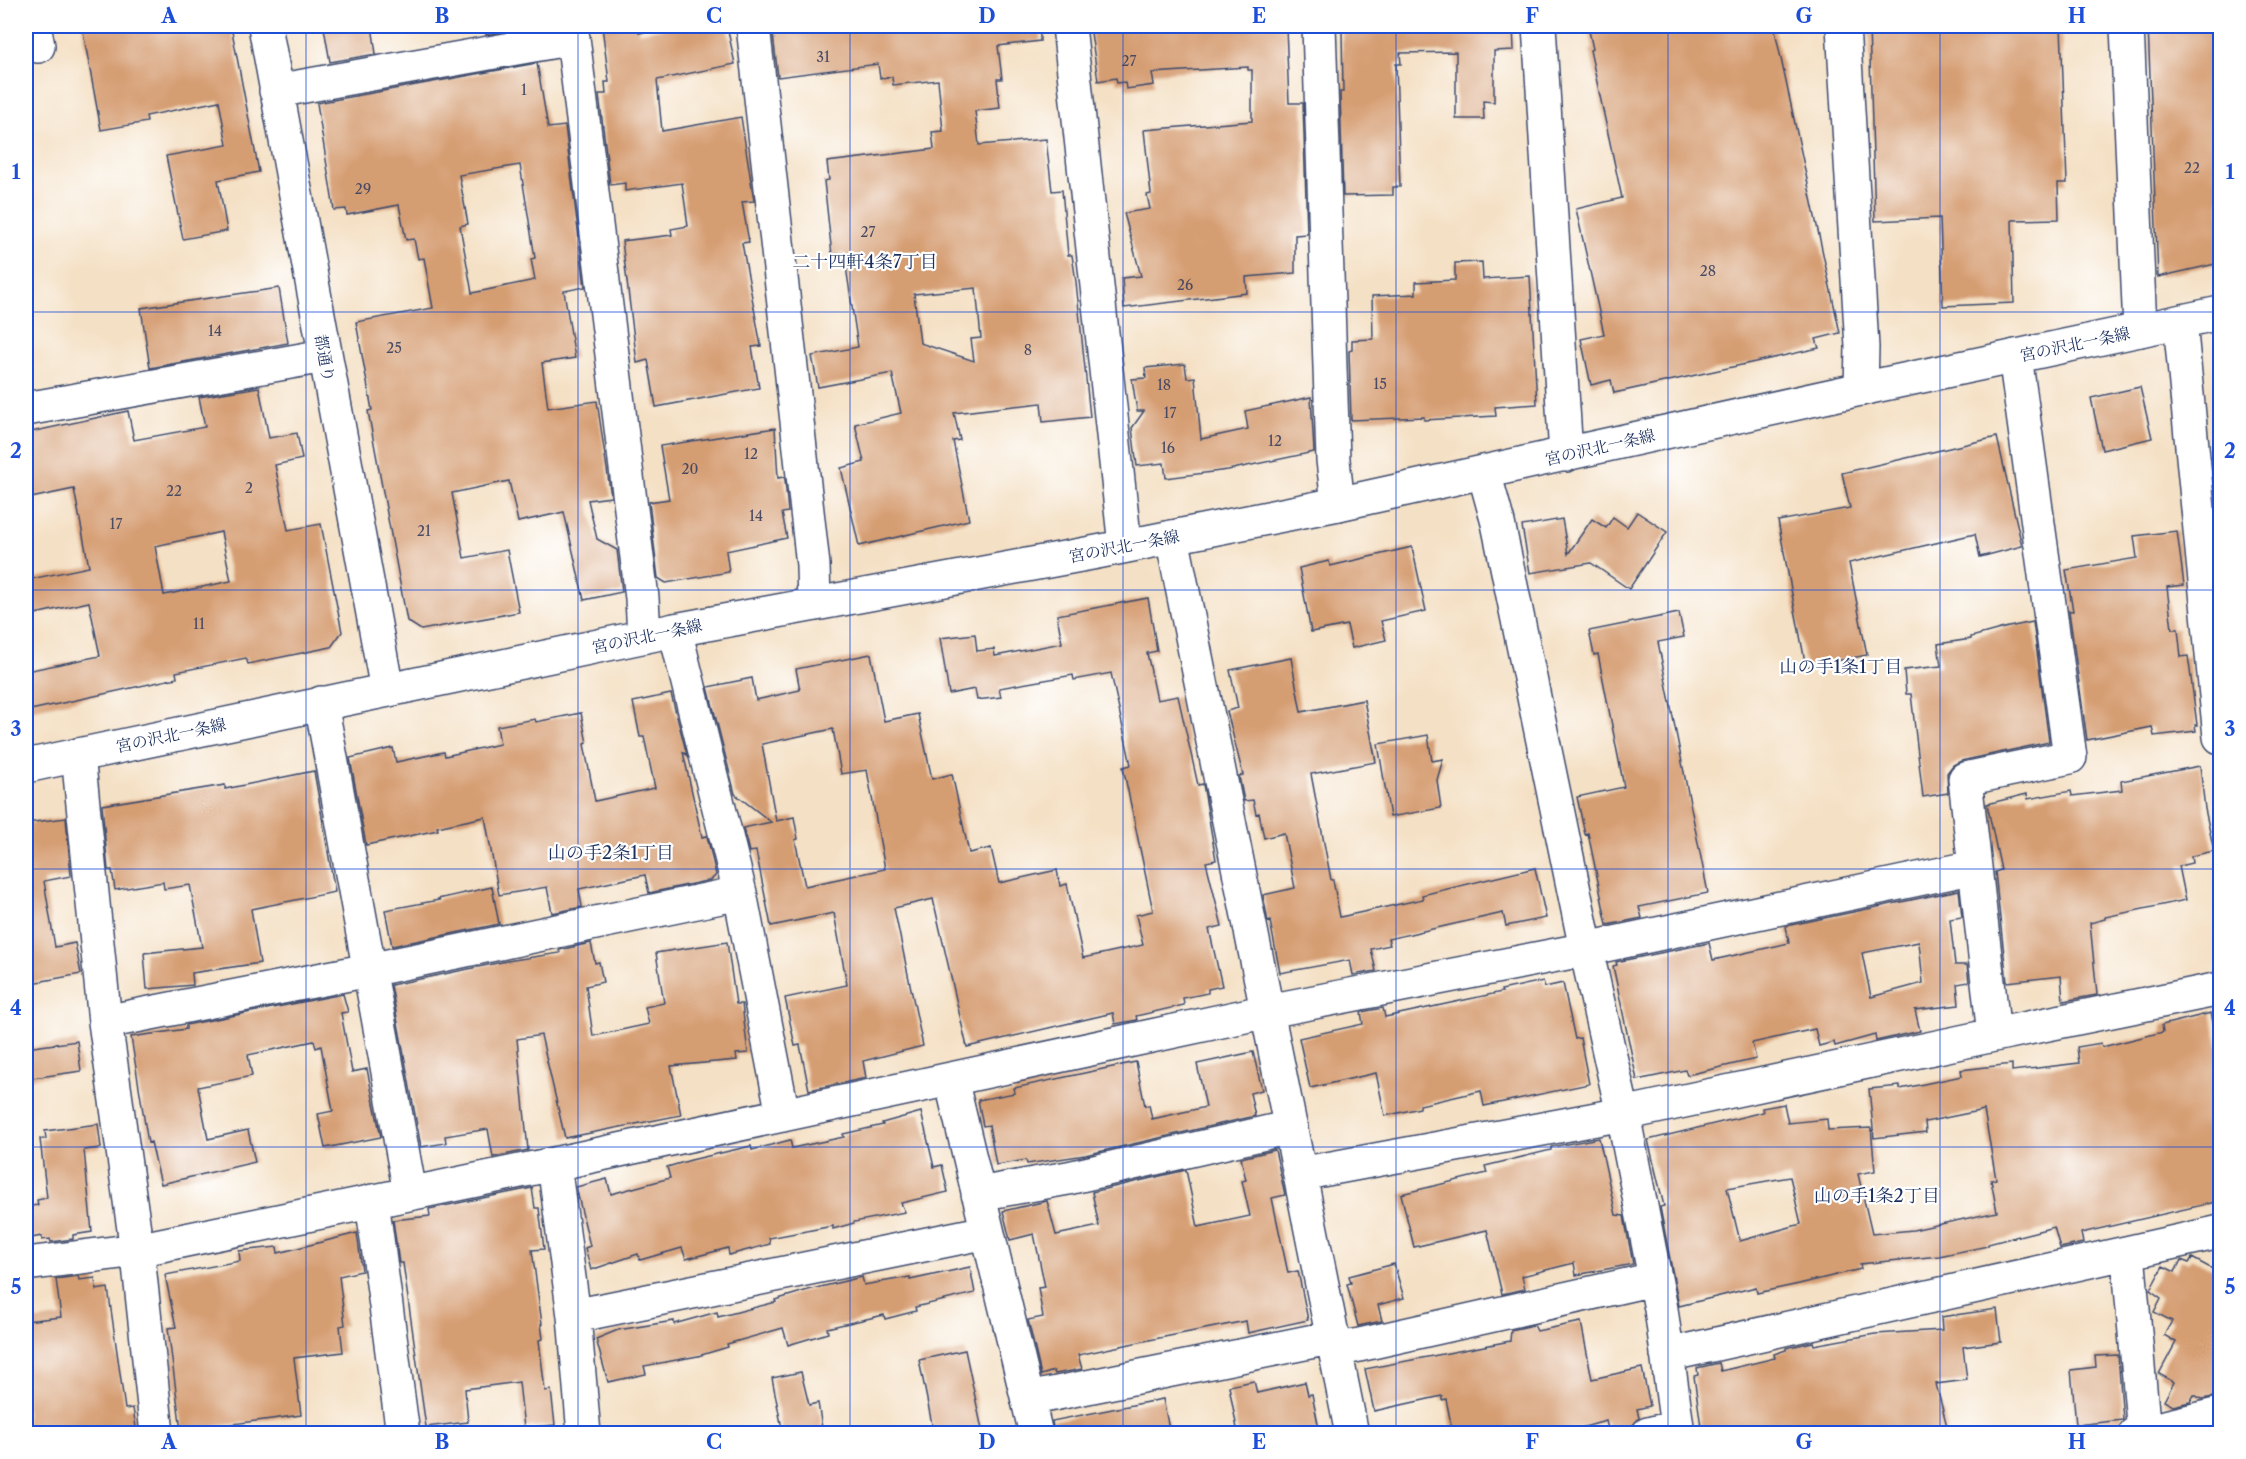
<svg xmlns="http://www.w3.org/2000/svg" width="2246" height="1459" font-family="'Libre Caslon Text','Noto Serif JP',serif">
<style>
.building{fill:#d59d72;fill-rule:evenodd}
.lines{fill:none;stroke-linecap:round;stroke-linejoin:round}
.minor-casing{stroke:#3c4a6d;stroke-width:36}
.major-casing{stroke:#3c4a6d;stroke-width:36}
.minor{stroke:#fff;stroke-width:33}
.major{stroke:#fff;stroke-width:33}
.grid{fill:none;stroke:#1d4ed8;stroke-width:1.5;stroke-opacity:0.55}
.labels{text-anchor:middle;dominant-baseline:central;stroke-width:4.5;stroke-linejoin:round;paint-order:stroke}
.number-label{font-size:14px;fill:#4a4a63}
.street-label{font-size:16px;fill:#1b2f5e;stroke:#fff}
.neighbourhood-label{font-size:18px;fill:#1b2f5e;stroke:#fff}
.neatline{fill:none;stroke:#1d4ed8;stroke-width:2}
.grid-label{font-size:20px;text-anchor:middle;font-weight:bold;fill:#1d4ed8}
</style>
<rect width="100%" height="100%" fill="#fff"/>
<filter id="ink" filterUnits="userSpaceOnUse"><feTurbulence type="fractalNoise" baseFrequency=".0167" numOctaves="2"/><feDisplacementMap in="SourceGraphic" scale="12" xChannelSelector="R" yChannelSelector="G"/><feConvolveMatrix kernelMatrix="1 2 1 2 8 2 1 2 1" color-interpolation-filters="sRGB"/></filter>
<filter id="wash" filterUnits="userSpaceOnUse"><feTurbulence type="fractalNoise" baseFrequency=".008" numOctaves="4" result="noise"/><feDisplacementMap in="SourceGraphic" scale="24" xChannelSelector="R" yChannelSelector="G"/><feGaussianBlur stdDeviation="1.35" result="paint"/><feColorMatrix in="noise" values="0 0 0 0 0 0 0 0 0 0 0 0 0 0 0 0 0 1.4 0 .05"/><feComposite in="paint" operator="in"/></filter>
<g filter="url(#wash)">
<rect width="100%" height="100%" fill="#f4e0c4"/>
<g id="blocks">
<path class="building" d="M82,26h149l28,146 -41,8 9,51 -44,8 -17,-83 61,-11 -8,-44 -73,15 1,6 -46,8z
M337,26h35l4,28 -46,8 -6,-34z
M484,26h46l1,1 -45,8z
M602,26h36l1,7 34,-7h54l8,38 -78,16 5,51 79,-14 13,84 -12,1 7,40 -7,1 19,103 -9,1 7,41 -103,19 -8,-47 -11,3 -15,-122 50,-6 -1,-6 17,-3 -6,-43 -57,8v-8l-15,2 -11,-91h7l-1,-12h4z
M772,26h268v15l-42,5 4,33h-5l3,29 -25,3 4,34 67,-6 6,52 10,-1 6,65h4l4,27 14,135 -47,5 -2,-19 -87,10 6,27 -7,1 16,79 -110,26 -18,-78 23,-6 -9,-38 46,-11 -9,-40 -74,14 -6,-31 46,-9 -14,-94 -12,2 -8,-74 5,-1 -2,-18 107,-13 -2,-17 11,-1 -5,-51 -45,5 -1,-8 -12,1 -2,-14 -100,13zM976,288l5,50 -10,1 3,22 -54,-18 -6,-49z
M1090,26h196l3,77h14l4,131 -12,1v38l-49,4 1,16 -123,15 -2,-30 19,-2 -17,-63 26,-4 -3,-14 4,-1 -7,-64 108,-9v-51h-4v-3l-96,6 2,12 -28,4 -1,-7 -8,1 -1,-5 -18,3z
M1347,26h166l1,24 -20,1v51l-11,-1 1,18h-28v-67l-56,1 1,11h-5l4,123h-7v8l-50,1 -3,-104h3l-1,-61h5z
M1588,26h186l66,307 -24,6 3,9 -205,45 -3,-13 -20,5 -10,-46 23,-5 -28,-125 46,-11 -32,-148 3,-1z
M1869,26h192l6,157h-9l1,36 -47,1 2,83 -71,3 -3,-88 -65,3z
M2148,26h72v237l-62,14z
M537,63l11,65 17,-2 20,161 -21,4 11,67 -33,5 6,45 49,-7 14,96 -23,3 9,39 20,11 5,42 -38,8 -20,-88 -46,10 -9,-41 -57,12 12,65 43,-8 12,62 -98,18 -14,-9 -39,-210 4,-1 -16,-88 77,-14 -9,-50 -6,1 -4,-20 -8,1 -7,-35 -52,10 -1,-6 -12,1 -17,-107zM520,165l15,93 -4,1 4,21 -63,13 -12,-67 8,-2 -9,-49z
M1482,262l1,17 47,-3 7,128 -42,3 1,9 -72,4v-3l-73,3 -2,-69 3,-1v-10l21,-1 -1,-43 44,-2v-12l39,-2v-17z
M279,288l9,55 -138,25 -9,-60z
M1185,364l2,14 8,-1 6,62 47,-10 -3,-18 66,-14 3,55 -86,18 -62,8 -2,-15 -27,3 -5,-38 12,-17h-7l-5,-32 14,-1 -1,-10z
M259,387l10,51 28,-5 5,26 -27,6 13,65 33,-6 21,108 -11,15 -83,17 -2,-6 -70,14 1,6 -151,33v-40l74,-15 -11,-54 -63,14v-36l63,-13 -15,-78 -48,10v-66l102,-22 6,29 71,-13 -6,-30zM221,532l10,49 -67,14 -9,-49z
M2140,387l12,51 -50,12 -11,-52z
M775,428l3,50 6,-1 1,3 3,32 -6,1 5,25 -61,13 3,21 -63,11 -8,-5 -9,-76 20,-3 -9,-53z
M1997,437l25,109 -42,11 -5,-23 -126,29 18,92 -61,12 -28,-146 72,-13 -8,-35z
M1637,512l30,20 -38,57 -38,-26 -61,10 -8,-47 40,-7 6,35 24,-35 14,9 7,-11 14,10z
M2177,531l7,54 -17,2 5,42h6l3,28 7,-1 2,14 7,55h-2l1,6 -42,5 -2,-9 -65,13 -18,-129h4l-7,-41 71,-12 -3,-22z
M1412,547l14,64 -45,10 5,19 -34,8 -5,-23 -36,7 -12,-64 30,-7 1,5z
M1148,598l9,53 -10,2 10,47 21,-4 20,89 5,-1 6,35 7,41 -10,2 16,64 -13,3 13,57 -14,3v4l-25,5 1,7 -48,11 1,4 -22,4 -2,-11 -146,34 -34,-148 -39,9 29,138 -60,15 3,17 -57,12 -9,-45 -5,1 -10,-48 62,-13 -13,-72 -63,13 -15,-75 -7,1 -6,-24 28,-6 -36,-28 -27,-107 44,-9 4,22 44,-10 -4,-21 75,-15 13,67 34,-7 14,65 20,-5 17,79 22,-5 8,35 58,-13 3,16 7,-2 16,74 60,-13 -7,-30 17,-4 -30,-144 8,-2 -20,-92 -37,7 -1,-5 -74,13 2,9 -24,3 -2,-11 -26,5 -9,-56 35,-4 2,17 17,-2 1,7 67,-13 -5,-28zM833,729l8,45 26,-4 18,99 -80,17 -10,-46 3,-1 -4,-22 -18,4 -14,-77z
M1679,613l5,24 -26,5 50,251 -69,14 3,11 -35,7 -19,-92 -3,1 -8,-37 47,-10 -26,-133 -4,1 -5,-24z
M2033,622l16,120 -88,19 -8,4 -6,8 1,20 -25,4 -12,-103h-5l-2,-24 37,-4 -3,-22 33,-5v-2l33,-9z
M1291,658l10,54 63,-12 12,62 -65,12 20,106h2l7,37 83,-18 -1,-4 113,-27 11,50 -40,8 -3,-13 -115,26 2,6 -19,4 5,22 -23,4 -3,-15 -70,13 -10,-52 -2,1 -5,-27 32,-7 -11,-55 -20,5 -5,-25 -3,1 -3,-14 -9,1 -5,-25 4,-1 -16,-64 11,-3 -8,-38z
M671,694l16,61 -4,-3 19,85 5,-1 9,39 -5,5 -62,13 -4,-18 -66,14 3,18 -30,6 -5,-26 -48,8 -14,-78 -48,10 1,3 -72,15 -16,-87 43,-10 3,14 48,-10 1,4 55,-12 -3,-18 38,-7 1,3 45,-9 6,30 -3,1 11,57 60,-13 -11,-51h-4l-7,-35z
M1428,735l4,26 11,-2 -6,21 4,28 -51,9 -12,-73z
M2200,766l5,43 9,42 -23,5 1,7 -13,3 7,34 -81,17v2l-15,4 7,72 -34,6 -2,-25 -54,6 -12,-110 6,-2 -14,-66 40,-10 1,5 43,-8 1,5 50,-6 -1,-9z
M314,771l21,121 -84,17 9,54 -68,10 1,12 -46,4 -3,-36 58,-6 -12,-62 -26,4 -1,-7 -48,8 -3,-20h-4l-6,-65 123,-20v4z
M66,818l5,58 -27,5 11,66 20,-4 6,31 -55,10v-161z
M492,887l7,37 -107,22 -7,-36 54,-10 -1,-1z
M1959,890l3,27 -12,2 5,46h12l2,17 -12,2 2,21 -44,5 5,21 -44,10 -1,-6 -40,11 -1,-4 -15,4 -4,-17 -63,14 4,16 -69,16 -2,-5 -48,10 -24,-114 4,-1 -1,-3 93,-19 4,17 76,-17 -3,-17zM1919,942l4,41 -52,14 -9,-44z
M727,942l9,62h6l6,49 -12,1 1,6 -66,6 10,49 -116,23 -24,-103 -24,4 11,111 -35,7 -5,-28 -43,7 1,7 -25,4 -30,-162 116,-24 53,-8 -1,-3 32,-7 4,20 4,-1 4,20 -17,4 7,50 56,-12 -4,-17 19,-4 -8,-50z
M1543,981l2,6 18,-4 12,56 5,-1 9,46 -105,22 -3,-15 -61,14v3l-35,8 -9,-43 -66,15 -11,-50 64,-14 -2,-12 22,-4 2,9 117,-25 -1,-2z
M343,994l5,18 -7,1 11,59 15,-3 14,68 -56,11 -7,-34 15,-3 -12,-65 -5,2 -2,-7 -66,14 4,21 -54,11 10,52 40,-9 7,32 -94,22 -10,-42 -3,1 -17,-106 55,-8v-4z
M2211,1013l9,39v149l-139,32 2,10 -23,5 -6,-21 -66,17v2l-49,10 -79,8 1,5 -62,15 -42,9 -1,-6 -77,19 -19,-99 4,-1 -16,-66 115,-28 -1,-4 22,-4 4,19 39,-4 1,11 43,-2 4,43 -17,3 14,60 41,-4 84,-18 -6,-32 5,-1 -12,-69 -59,12 1,10 -52,6 -5,-49 31,-3v3l62,-13 -1,-6 51,-6v7l67,-8 -2,-16 24,-4 1,4 61,-15 -1,-7zM1790,1177l11,47 -61,17 -13,-53z
M77,1041l4,30 -55,8v-31z
M1253,1052l9,38 -12,3 5,23 -170,39 -58,9 -1,-4 -30,5 -7,-40 -6,1 -5,-26 37,-7 -1,-5 122,-26 9,44 4,-1 3,14 54,-12 -9,-43z
M921,1112l13,55 8,-2 6,27 -47,11 4,9 -51,10v1l-21,6v-3l-64,12 1,6 -41,11 -1,-7 -42,11 -4,-11 -42,12 -2,-6 -47,16 -6,-22 5,-2 -14,-59 31,-8 4,15 59,-16 -3,-11 24,-7 60,-14 1,4 38,-10 2,8 52,-11 -1,-3 40,-9 -1,-2z
M98,1124l3,24 -17,2 8,82 -19,3v4l-22,3 -1,-3 -8,1v-4l-16,3v-32l12,-2 -1,-5 10,-2 -7,-59h6l-1,-8z
M1599,1138l17,77 8,1 9,48 -57,11 -2,-12 -52,13 3,13 -23,5 -15,-64 -73,17 -13,-53 86,-21 -2,-7 66,-16v-3z
M1275,1150l10,45 -13,3 16,75 10,-2 10,49 -60,13 -2,-12 -97,19 -71,15 4,14 -27,5 -1,-3 -13,4 -13,-55 15,-3 -5,-29 7,-1 -11,-53 -24,6 -7,-29 44,-10 9,34 43,-9 -7,-34 94,-22 12,57 52,-11 -8,-35 4,-1 -5,-22z
M532,1188l3,20h4l5,41 -12,1 10,74h-1l2,15 -4,1 6,51 6,-1 4,35 -31,3 -5,-46 -54,7 3,33 -42,5 -23,-164h-4l-6,-43 37,-4 -1,-7z
M357,1233l5,38 -23,5 6,49 -5,1 3,26 -49,6 7,57 -120,16 -13,-103 8,-1 -11,-52 75,-14 -1,-10 38,-4 1,6z
M2192,1258l28,15v123l-18,3 -8,-4 -4,7 -17,4 -9,-5 10,-19 -15,-8 17,-32 -12,-7 8,-14 -18,-9 7,-14 -11,-8 13,-24 12,6 6,-12 8,3z
M1394,1264l10,34 -26,7 4,16 -24,5 -11,-42 4,-1 -2,-7z
M970,1267l5,26 -60,14 1,4 -31,8 -1,-4 -57,13 1,5 -40,12 -5,-17 -56,16 1,3 -30,9 -54,10 2,8 -38,8 -12,-43 22,-9 56,-9v3l43,-12 1,5 58,-15 -1,-2 33,-10 54,-13 2,8 46,-8v3z
M78,1276l1,4 16,-2 1,12 12,-2 17,121 8,-1 4,26h-111v-113l35,-4 -5,-38z
M1997,1309l4,33 -38,5 4,33 -31,4 12,46 -15,4h-231l-8,-58 4,-1 -1,-7 22,-5 2,8 54,-13 -1,-4 12,-4v-2l27,-6 1,3 61,-11 67,-4 -1,-13z
M1581,1322l11,57 50,-11 8,38 -13,3 2,9 -9,11 -21,4 -3,-12 -47,13h-106l-7,-35 -4,1v-4l-68,15 -9,-42 145,-28 1,-11 23,-5 3,6z
M965,1350l18,84h-49l-15,-74z
M2118,1355l5,65 -47,5 -5,-55 25,-3 -1,-11z
M801,1372l8,33 9,-2 5,31h-40l-11,-56z
M1254,1381l3,12 48,-11 3,13 4,-1 8,40h-82l-9,-48z
M1163,1399l7,35h-116l-2,-13z"/>
</g>
</g>
<g filter="url(#ink)">
<use href="#blocks" fill-opacity="0" stroke="#3c4a6d" stroke-width="1.5"/>
<g class="lines">
<g class="minor-casing">
<path id="minor" d="M34,26l4,20
M265,26l122,664
M753,26l60,539 1,39
M1069,26l56,520
M1319,26l14,434 5,44
M1539,26l27,429
M1843,26l19,321 -1,42
M2127,26l13,304
M276,91l297,-53 69,560 2,38
M2180,322l40,415
M26,409l298,-53
M1484,472l14,51 88,426 37,165 38,195 17,125
M1172,537l180,897
M675,630l65,263 43,222
M321,703l89,490
M78,755l27,267 34,243 18,169
M105,1022l264,-52 371,-77
M1994,1035l-29,-256 105,-22 -55,-401
M951,1079l85,355
M554,1164l20,152 10,118
M1300,1174l323,-60 371,-79 226,-46
M978,1194l90,-16 223,-51
M372,1201l31,233
M2128,1253l16,181
M26,1264l111,-14 417,-86 714,-153 304,-59 403,-85
M574,1316l413,-84
M1337,1350l317,-71
M1667,1355l553,-123
M1028,1399l306,-62
M1648,1434l29,-7
M2135,1434l85,-20"/>
</g>
<g class="major-casing">
<path id="major" d="M26,766l649,-136 422,-78 241,-48 523,-115 359,-76"/>
</g>
<use href="#minor" class="minor"/>
<use href="#major" class="major"/>
</g>
</g>
<path class="grid" d="M306,26v1408M578,26v1408M850,26v1408M1123,26v1408M1396,26v1408M1668,26v1408M1940,26v1408M26,312h2194M26,590h2194M26,869h2194M26,1147h2194"/>
<g class="labels">
<g class="number-label">
<text x="823" y="57">31</text>
<text x="1129" y="61">27</text>
<text x="524" y="90">1</text>
<text x="2192" y="168">22</text>
<text x="363" y="189">29</text>
<text x="868" y="232">27</text>
<text x="1708" y="271">28</text>
<text x="1185" y="285">26</text>
<text x="215" y="331">14</text>
<text x="394" y="348">25</text>
<text x="1028" y="350">8</text>
<text x="1380" y="384">15</text>
<text x="1164" y="385">18</text>
<text x="1170" y="413">17</text>
<text x="1275" y="441">12</text>
<text x="1168" y="448">16</text>
<text x="751" y="454">12</text>
<text x="690" y="469">20</text>
<text x="249" y="488">2</text>
<text x="174" y="491">22</text>
<text x="756" y="516">14</text>
<text x="116" y="524">17</text>
<text x="424" y="531">21</text>
<text x="199" y="624">11</text>
</g>
<g class="street-label">
<text transform="translate(2075 344) rotate(-12)">宮の沢北一条線</text>
<text transform="translate(325 358) rotate(80)">都通り</text>
<text transform="translate(1600 447) rotate(-13)">宮の沢北一条線</text>
<text transform="translate(1124 546) rotate(-11)">宮の沢北一条線</text>
<text transform="translate(647 636) rotate(-12)">宮の沢北一条線</text>
<text transform="translate(171 735) rotate(-12)">宮の沢北一条線</text>
</g>
<g class="neighbourhood-label">
<text x="865" y="262">二十四軒4条7丁目</text>
<text x="1841" y="667">山の手1条1丁目</text>
<text x="611" y="853">山の手2条1丁目</text>
<text x="1877" y="1196">山の手1条2丁目</text>
</g>
</g>
<rect width="2246" height="1459" fill="none" stroke="#fff" stroke-width="66"/>
<rect x="33" y="33" width="2180" height="1393" class="neatline"/>
<g class="grid-label">
<text x="169" y="23">A</text>
<text x="442" y="23">B</text>
<text x="714" y="23">C</text>
<text x="987" y="23">D</text>
<text x="1259" y="23">E</text>
<text x="1532" y="23">F</text>
<text x="1804" y="23">G</text>
<text x="2077" y="23">H</text>
<text x="16" y="179">1</text>
<text x="2230" y="179">1</text>
<text x="16" y="458">2</text>
<text x="2230" y="458">2</text>
<text x="16" y="736">3</text>
<text x="2230" y="736">3</text>
<text x="16" y="1015">4</text>
<text x="2230" y="1015">4</text>
<text x="16" y="1294">5</text>
<text x="2230" y="1294">5</text>
<text x="169" y="1449">A</text>
<text x="442" y="1449">B</text>
<text x="714" y="1449">C</text>
<text x="987" y="1449">D</text>
<text x="1259" y="1449">E</text>
<text x="1532" y="1449">F</text>
<text x="1804" y="1449">G</text>
<text x="2077" y="1449">H</text>
</g>
</svg>
